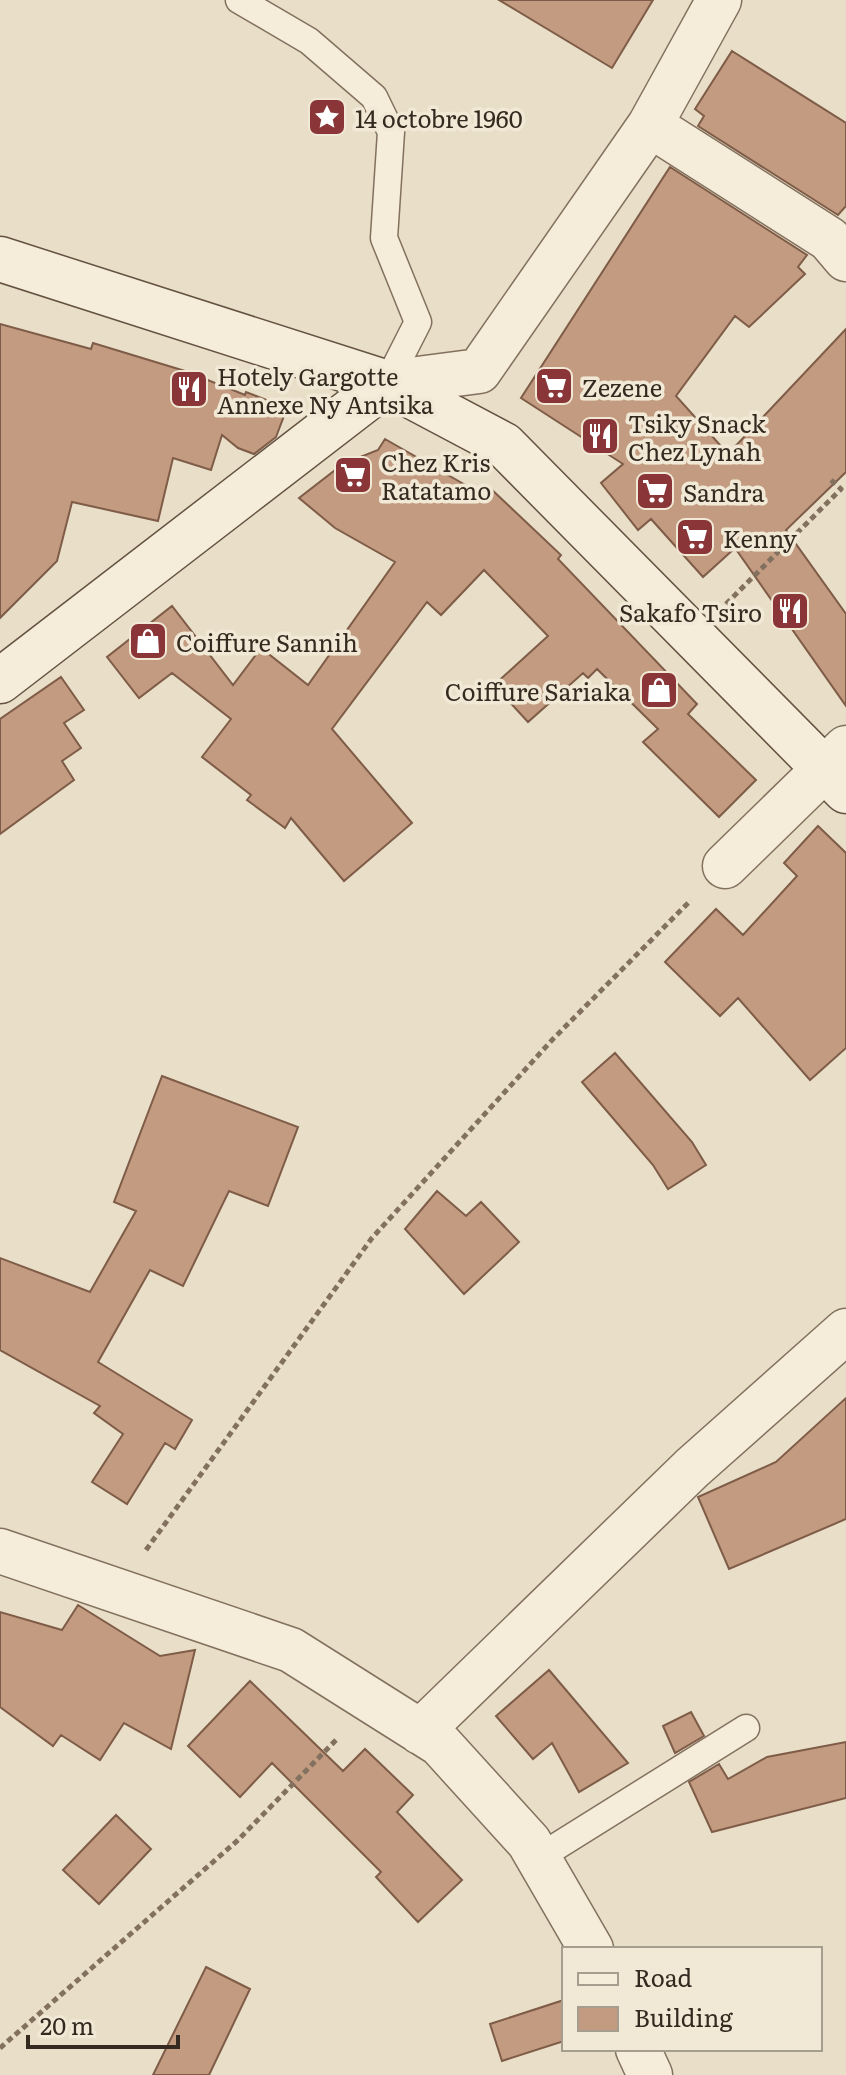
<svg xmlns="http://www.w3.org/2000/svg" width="846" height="2075" font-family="Literata,serif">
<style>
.building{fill:#c29b81;stroke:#7e5c47;stroke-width:2}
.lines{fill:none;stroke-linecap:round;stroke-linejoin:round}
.lane-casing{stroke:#82715e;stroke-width:29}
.street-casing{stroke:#82715e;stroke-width:47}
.secondary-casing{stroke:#645241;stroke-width:47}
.path{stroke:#82715e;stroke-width:5;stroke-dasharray:6 4;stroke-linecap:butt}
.lane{stroke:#f5ecd9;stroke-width:26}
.street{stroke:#f5ecd9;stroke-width:44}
.secondary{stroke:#f5ecd9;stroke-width:44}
.labels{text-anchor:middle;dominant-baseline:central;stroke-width:7;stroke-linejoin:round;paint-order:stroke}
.poi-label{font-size:24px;fill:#342a20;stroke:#f1e9d5;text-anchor:start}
</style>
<rect width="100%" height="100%" fill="#e9dec7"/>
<path class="building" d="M499,0h154l-41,68z
M732,51l114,72v83l-8,9 -140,-89 6,-10 -9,-7z
M670,167l137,88 -9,12 7,7 -56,53 -14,-11 -59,80 52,58 118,-125v143l-60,58 60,84v92l-111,-158 -32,29 -52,-58 -13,11 -37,-47 22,-19 -102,-66z
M0,324l91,25 2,-6 92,28 60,24 1,-3 41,16 -11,29 -22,17 -16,-6 -16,-13 -11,35 -38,-12 -15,63 -86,-19 -15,59 -57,57z
M385,439l98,56 7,-7 71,67 -3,4 139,145 -9,10 68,66 -37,37 -76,-75 15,-13 -61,-60 -9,9 -5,-5 -55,49 -34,-37 54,-49 -64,-66 -43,45 -14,-13 -95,127 80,94 -68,58 -53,-63 -6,10 -38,-28 4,-5 -49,-38 29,-38 -59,-46 -33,25 -32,-41 65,-51 61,79 28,-37 47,37 87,-123 -60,-34 -36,-30 44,-34 35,-14z
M61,677l23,33 -20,13 17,25 -19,13 12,19 -74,54v-115z
M818,826l28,27v195l-36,32 -72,-82 -18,18 -55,-54 51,-53 27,26 54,-59 -13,-13z
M615,1053l77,89 14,23 -38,24 -15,-24 -71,-83z
M162,1076l136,51 -30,79 -39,-15 -46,95 -33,-16 -52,92 94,58 -17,29 -10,-6 -38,61 -35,-22 31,-48 -29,-21 6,-7 -100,-56v-92l90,34 46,-81 -22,-9z
M437,1191l29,25 15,-14 38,40 -55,52 -59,-65z
M846,1398v121l-117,50 -31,-72 78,-35z
M78,1605l82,51 35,-6 -24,99 -47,-26 -24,37 -39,-25 -8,11 -53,-39v-95l62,18z
M549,1670l79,93 -49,29 -27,-49 -19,16 -37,-43z
M250,1681l93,90 22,-22 48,46 -16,17 65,68 -44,42 -42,-45 5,-5 -109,-109 -32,34 -52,-51z
M691,1712l13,24 -29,17 -12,-27z
M846,1742v56l-134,34 -23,-50 30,-18 9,15 39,-22z
M116,1815l35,34 -52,55 -36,-34z
M206,1967l44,22 -41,86h-56z
M564,2000v41l-62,20 -12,-37z"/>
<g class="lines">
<g class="lane-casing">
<path id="lane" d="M239,0l70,41 65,56 17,35 -7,106 34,84 -31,61
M538,1858l208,-130"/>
</g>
<g class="street-casing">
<path id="street" d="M650,125l179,114 17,20
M387,383l92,-12 171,-246 69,-125
M725,866l121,-118
M0,1551l291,99 149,94 89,98 62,107
M420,1732l272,-264 154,-137
M638,2049l12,26"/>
</g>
<g class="secondary-casing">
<path id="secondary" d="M0,259l387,124 117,62 342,346
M0,681l387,-298"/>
</g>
<path class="path" d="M726,604l115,-115 -11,-10
M146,1550l226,-312 181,-199 138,-139
M0,2048l237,-207 101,-103"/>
<use href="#lane" class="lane"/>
<use href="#street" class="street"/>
<use href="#secondary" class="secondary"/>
</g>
<defs>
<g id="sight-square" transform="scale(2)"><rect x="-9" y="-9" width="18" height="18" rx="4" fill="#8a3638" stroke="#f1e9d5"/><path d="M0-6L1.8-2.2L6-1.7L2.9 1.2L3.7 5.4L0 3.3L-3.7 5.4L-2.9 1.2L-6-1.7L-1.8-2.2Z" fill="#fff"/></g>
<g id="supermarket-square" transform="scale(2)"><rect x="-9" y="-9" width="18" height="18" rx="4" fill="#8a3638" stroke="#f1e9d5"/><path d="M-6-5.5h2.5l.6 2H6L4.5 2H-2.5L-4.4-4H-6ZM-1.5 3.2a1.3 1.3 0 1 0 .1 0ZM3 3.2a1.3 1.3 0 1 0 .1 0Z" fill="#fff"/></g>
<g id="restaurant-square" transform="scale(2)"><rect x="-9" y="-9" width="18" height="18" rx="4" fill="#8a3638" stroke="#f1e9d5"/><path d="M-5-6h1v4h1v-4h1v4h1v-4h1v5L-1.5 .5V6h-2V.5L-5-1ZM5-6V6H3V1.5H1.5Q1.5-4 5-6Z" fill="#fff"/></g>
<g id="shop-square" transform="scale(2)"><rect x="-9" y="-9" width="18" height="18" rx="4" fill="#8a3638" stroke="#f1e9d5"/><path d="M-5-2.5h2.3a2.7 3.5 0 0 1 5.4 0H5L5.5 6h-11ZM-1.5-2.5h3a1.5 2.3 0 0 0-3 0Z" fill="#fff"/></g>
</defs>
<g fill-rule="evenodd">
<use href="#sight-square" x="327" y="117"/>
<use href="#supermarket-square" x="554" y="386"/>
<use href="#restaurant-square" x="189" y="389"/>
<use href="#restaurant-square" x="600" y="436"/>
<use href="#supermarket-square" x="353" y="475"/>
<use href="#supermarket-square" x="655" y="491"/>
<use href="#supermarket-square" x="695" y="537"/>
<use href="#restaurant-square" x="790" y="611"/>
<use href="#shop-square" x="148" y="641"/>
<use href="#shop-square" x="659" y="690"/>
</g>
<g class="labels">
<g class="poi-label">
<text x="355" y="117">14 octobre 1960</text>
<text x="217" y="375">Hotely Gargotte<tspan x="217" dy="28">Annexe Ny Antsika</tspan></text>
<text x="582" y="386">Zezene</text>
<text x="628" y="422">Tsiky Snack<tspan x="628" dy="28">Chez Lynah</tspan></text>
<text x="381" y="461">Chez Kris<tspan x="381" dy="28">Ratatamo</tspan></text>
<text x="683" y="491">Sandra</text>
<text x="723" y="537">Kenny</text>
<text x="762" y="611" text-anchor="end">Sakafo Tsiro</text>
<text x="176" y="641">Coiffure Sannih</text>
<text x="631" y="690" text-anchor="end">Coiffure Sariaka</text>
</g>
</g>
<rect x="562" y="1947" width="260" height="104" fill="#f1e9d5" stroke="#a59d8d" stroke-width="2"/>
<rect x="578" y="1973" width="40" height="12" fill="#f5ecd9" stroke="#a59d8d" stroke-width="2"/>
<text x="634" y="1987" font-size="24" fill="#342a20">Road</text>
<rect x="578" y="2007" width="40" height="24" fill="#c29b81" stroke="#a59d8d" stroke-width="2"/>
<text x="634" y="2027" font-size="24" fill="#342a20">Building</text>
<path d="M28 2035v12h150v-12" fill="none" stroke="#342a20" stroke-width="4"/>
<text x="40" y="2035" font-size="24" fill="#342a20" stroke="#f1e9d5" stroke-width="6" paint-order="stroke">20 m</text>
</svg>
